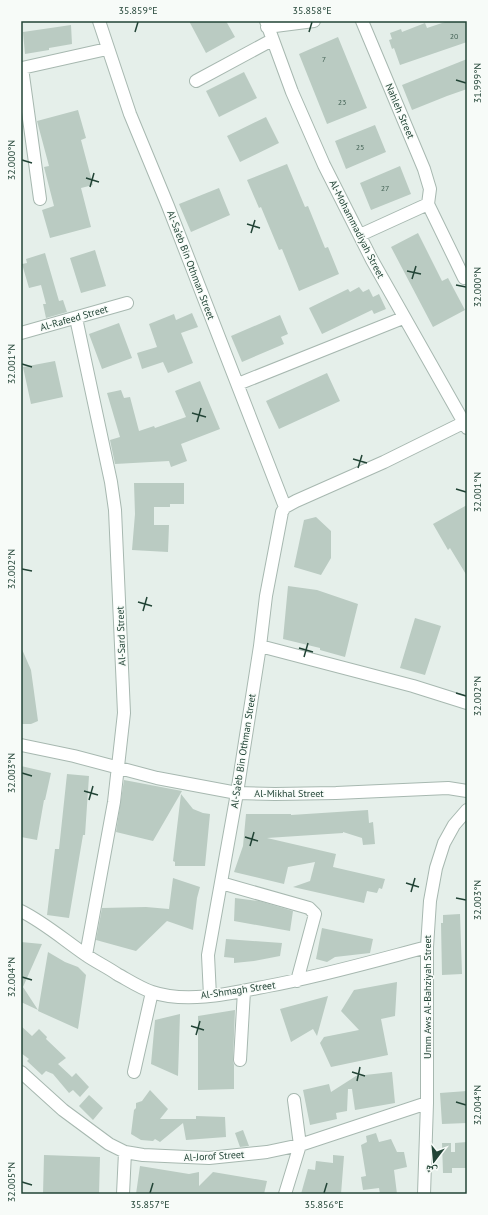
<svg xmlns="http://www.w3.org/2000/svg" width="488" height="1215" font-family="'PT Sans','Noto Naskh Arabic',sans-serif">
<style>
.building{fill:#bacbc2}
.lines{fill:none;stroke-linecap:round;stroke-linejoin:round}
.minor-casing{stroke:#a7b8b0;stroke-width:14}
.minor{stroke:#fff;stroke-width:12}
.ticks{fill:none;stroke:#224436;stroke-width:1.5}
.labels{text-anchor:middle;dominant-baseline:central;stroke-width:3;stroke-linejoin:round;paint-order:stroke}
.number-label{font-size:8px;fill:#486659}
.street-label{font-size:10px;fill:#224436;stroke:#f7fbf8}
.neatline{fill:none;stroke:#224436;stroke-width:1.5}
.ticks-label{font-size:10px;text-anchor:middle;fill:#224436}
</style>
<rect width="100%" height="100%" fill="#e5efea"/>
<path class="building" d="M189,21h37l9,16 -29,16z
M448,21h19v21l-67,23 -6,-17 -2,1 -3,-9 3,-1 -2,-6 11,-4 1,3 23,-9 2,5z
M71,25l1,19 -23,4v2l-24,4 -2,-22z
M338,37l29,71 -40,16 -28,-70z
M467,59v30l-20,7 -35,14 -10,-25z
M244,72l13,26 -38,19 -13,-26z
M78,110l8,28 -5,2 12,45 -12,3 10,39 -41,11 -8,-28 12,-4 -10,-39 5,-1 -12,-45z
M266,117l13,26 -39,19 -13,-26z
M375,125l11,27 -40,17 -11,-28z
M287,164l18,43 3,-1 17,42 3,-1 11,27 -40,17 -17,-42 -3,1 -18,-43 -2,1 -12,-28z
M400,166l11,28 -40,16 -11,-27z
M219,188l11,27 -39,17 -12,-28z
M418,233l24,48 6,-3 17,32 -32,17 -42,-80z
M95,250l11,36 -25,7 -11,-35z
M45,253l14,48 4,-1 4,12 -21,6 -3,-14h3l-5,-19 -12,3 -7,-24 5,-1 -1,-4z
M359,287l4,5 6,-3 4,8 6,-3 7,15 -12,5 -2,-4 -50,24 -13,-26 39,-19 2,3z
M192,313l6,14 -17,6 12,30 -25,10 -5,-11 -21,7 -5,-16 20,-6 -8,-23 25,-10 2,6z
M280,315l8,19 -7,3 3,7 -42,18 -11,-26z
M119,323l13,35 -30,11 -13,-35z
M55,361l8,36 -32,7 -8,-37z
M327,373l13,28 -61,28 -13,-28z
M200,381l20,48 -39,15 6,17 -16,6 -2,-6 -54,3 -5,-24 10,-3 -13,-44 14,-3 3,8 6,-1 9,34 15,-5 1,2 31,-11 -11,-26z
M134,483h50v21h-14v3h-16v18h15l-1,27 -36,-2 3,-36z
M467,505v71l-17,-28 -2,2 -15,-26z
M316,517l15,14v27l-10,17 -27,-8 10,-47z
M288,586l29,4 41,14 -13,53 -25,-7v-2l-37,-9z
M415,618l26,8 -16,49 -25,-7z
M21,647l10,23 7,51 -7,3h-10z
M21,766l30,7 -6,27h-1l-7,40 -16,-3z
M67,774l22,2 -4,59h-2l-14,83 -22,-3 8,-66h4z
M124,780l58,11 -29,50 -37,-9z
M181,794l12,15 10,4 7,1 -5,52h-30v-4l-2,-1z
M368,810l1,13 4,-1 2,22 -12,1 -1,-7 -19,-6v1l-76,5 69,16 -3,13 52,12 -3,10 -3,-1 -2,5 -10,-2 -3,12 -71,-16 17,-6 5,-19 -27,5 -4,17 -50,-12 9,-26 3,-32h45v1z
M173,878l27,9 -3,11 -4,32 -26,-9 -31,30 -40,-11 6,-32 44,-1 23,2z
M235,898l24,3 34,10 -3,20 -56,-10z
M460,914l2,60 -20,1 -1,-52h2v-8z
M322,928l51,11 -3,14 -35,4 -8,5 -11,-3z
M226,939l56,4 -2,13 -26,5 -20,2v-5l-10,-1z
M21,942l21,2 -19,43 15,23 -17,-8z
M48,952l17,10 13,5 8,8 -8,54 -40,-18z
M397,982l-2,34 -14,3 7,36 -57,12 -11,-24 4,-6 35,-7 -18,-19 13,-21z
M328,996l-11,40 -4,-7 -22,13 -11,-33z
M235,1010l-2,50 1,5v24l-36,1v-74z
M180,1014l-2,62 -27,-12 4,-44z
M21,1026l11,10 7,-7 8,8 -1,2 20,19 -8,6 14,13 4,-4 13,14 -9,10 -7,-7 -4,3 -16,-19 -7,-3 -4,4 -15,-14 2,-2 -8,-6z
M392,1072l3,31 -40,7 -3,-21h-4l-1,22 -11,2 1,6 -27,6 -7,-35 26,-6 2,8 25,-16z
M150,1090l18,19 -8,10h36v-3l29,1 1,20 -40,3 -3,-17 -23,19 -5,-3 -2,2 -12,-1 -10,-6 3,-24 2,-2v-5l6,-2z
M467,1091v32l-25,1 -2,-31z
M89,1095l14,13 -10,12 -14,-14z
M243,1130l6,16 -9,1 -5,-14z
M376,1133l3,9 12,-3 6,13h7l3,15 -13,3 3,24h-17l-1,-6 -16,2 -2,-13 5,-1 -5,-31 6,-3 -1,-6z
M467,1142v26h-15v5h-9l-1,-30h9v9h4v-9z
M44,1155l56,2 -1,37h-56z
M333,1155l11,1 -3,38h-40l7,-25 7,1 1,-9 17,2z
M140,1166l49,8 10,-2v14l14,-14 54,9 -3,13h-128z"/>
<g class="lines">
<g class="minor-casing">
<path id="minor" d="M99,21l31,93 38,92 117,301
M266,21l26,71 32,73 48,95 95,168
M362,21l62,148 6,20 -2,15 36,74
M267,27l47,-6
M196,81l76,-41
M40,199l-18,-131 85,-19
M360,235l68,-31
M76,318l35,164 4,28 9,203 -10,89 -28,153
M21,333l106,-30
M238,384l165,-66
M260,646l153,40 54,17
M21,745l53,11 83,22 80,15 38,1 61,-1 112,-5 19,3
M221,883l88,25 6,6 -18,67
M21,911c24,12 43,29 65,44 10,7 21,12 31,19 11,6 23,14 35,18 35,12 81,1 116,-6 54,-10 106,-25 159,-39
M210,996l-2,-41 29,-162 23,-147 6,-50 16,-84 3,-5 11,-6 88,-39 83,-41
M240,1060l4,-69
M21,1072l42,38 46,34 16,8 18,3 66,3 58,-6 33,-7 127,-42
M134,1072l18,-80
M123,1194l2,-42
M285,1194l15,-49 -6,-45
M424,1194l3,-91v-156l3,-46 6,-33 8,-25 10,-18 13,-15"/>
</g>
<use href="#minor" class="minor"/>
</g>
<path class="ticks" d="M135,32l3,-10M309,32l3,-10M456,80l10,3M22,160l10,3M86,178l13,4M90,187l4,-14M247,224l13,4M251,233l4,-13M407,271l14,3M412,279l4,-13M456,285l10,2M22,364l10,3M192,413l14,4M197,422l4,-14M353,459l14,4M358,468l4,-13M456,489l10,3M22,569l10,2M138,602l14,4M143,611l4,-14M299,648l14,4M304,657l4,-14M456,693l10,3M22,773l10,3M84,791l14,4M89,800l4,-14M245,837l13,4M250,846l4,-14M406,883l13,4M411,892l4,-14M456,898l10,2M22,977l10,3M191,1026l13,4M196,1035l4,-14M352,1072l13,4M357,1081l3,-14M456,1102l10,3M22,1182l10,3M150,1193l3,-10M324,1193l3,-10"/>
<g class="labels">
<g class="number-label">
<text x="454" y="36">20</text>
<text x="324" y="59">7</text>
<text x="342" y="102">23</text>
<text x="360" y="147">25</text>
<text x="385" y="188">27</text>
</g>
<g class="street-label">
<text transform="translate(400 111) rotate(67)">Nahleh Street</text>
<text transform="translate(357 229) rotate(63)">Al-Mohammadiyah Street</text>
<text transform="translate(191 265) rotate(69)">Al-Sa‘eb Bin Othman Street</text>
<text transform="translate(74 318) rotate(-16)">Al-Rafeed Street</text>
<text transform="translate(121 636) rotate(-92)">Al-Sard Street</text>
<text transform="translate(243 751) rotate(-81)">Al-Sa‘eb Bin Othman Street</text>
<text x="289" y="793">Al-Mikhal Street</text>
<text transform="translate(238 990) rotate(-8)">Al-Shmagh Street</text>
<text transform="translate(427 997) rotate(-90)">Umm Aws Al-Bahziyah Street</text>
<text transform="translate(214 1156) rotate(-3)">Al-Jorof Street</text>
</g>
</g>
<rect width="488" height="1215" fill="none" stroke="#f7fbf8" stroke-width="44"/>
<g transform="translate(434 1161) rotate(196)" stroke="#f7fbf8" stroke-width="3" paint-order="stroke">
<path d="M0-3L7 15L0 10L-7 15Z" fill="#224436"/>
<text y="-6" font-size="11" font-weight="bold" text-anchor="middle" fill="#224436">ش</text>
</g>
<rect x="22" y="22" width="444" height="1171" class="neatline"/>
<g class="ticks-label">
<text x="138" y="14">35.859°E</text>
<text x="312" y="14">35.858°E</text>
<text transform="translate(477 83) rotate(-90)" y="4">31.999°N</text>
<text transform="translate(11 160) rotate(-90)" y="4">32.000°N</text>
<text transform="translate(477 287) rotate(-90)" y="4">32.000°N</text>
<text transform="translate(11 364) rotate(-90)" y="4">32.001°N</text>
<text transform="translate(477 492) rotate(-90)" y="4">32.001°N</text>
<text transform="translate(11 569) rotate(-90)" y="4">32.002°N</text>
<text transform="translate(477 696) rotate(-90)" y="4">32.002°N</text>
<text transform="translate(11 773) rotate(-90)" y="4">32.003°N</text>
<text transform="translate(477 900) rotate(-90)" y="4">32.003°N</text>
<text transform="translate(11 977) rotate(-90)" y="4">32.004°N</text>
<text transform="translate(477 1105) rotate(-90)" y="4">32.004°N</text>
<text transform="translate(11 1182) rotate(-90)" y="4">32.005°N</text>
<text x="150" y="1208">35.857°E</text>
<text x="324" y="1208">35.856°E</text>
</g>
</svg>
